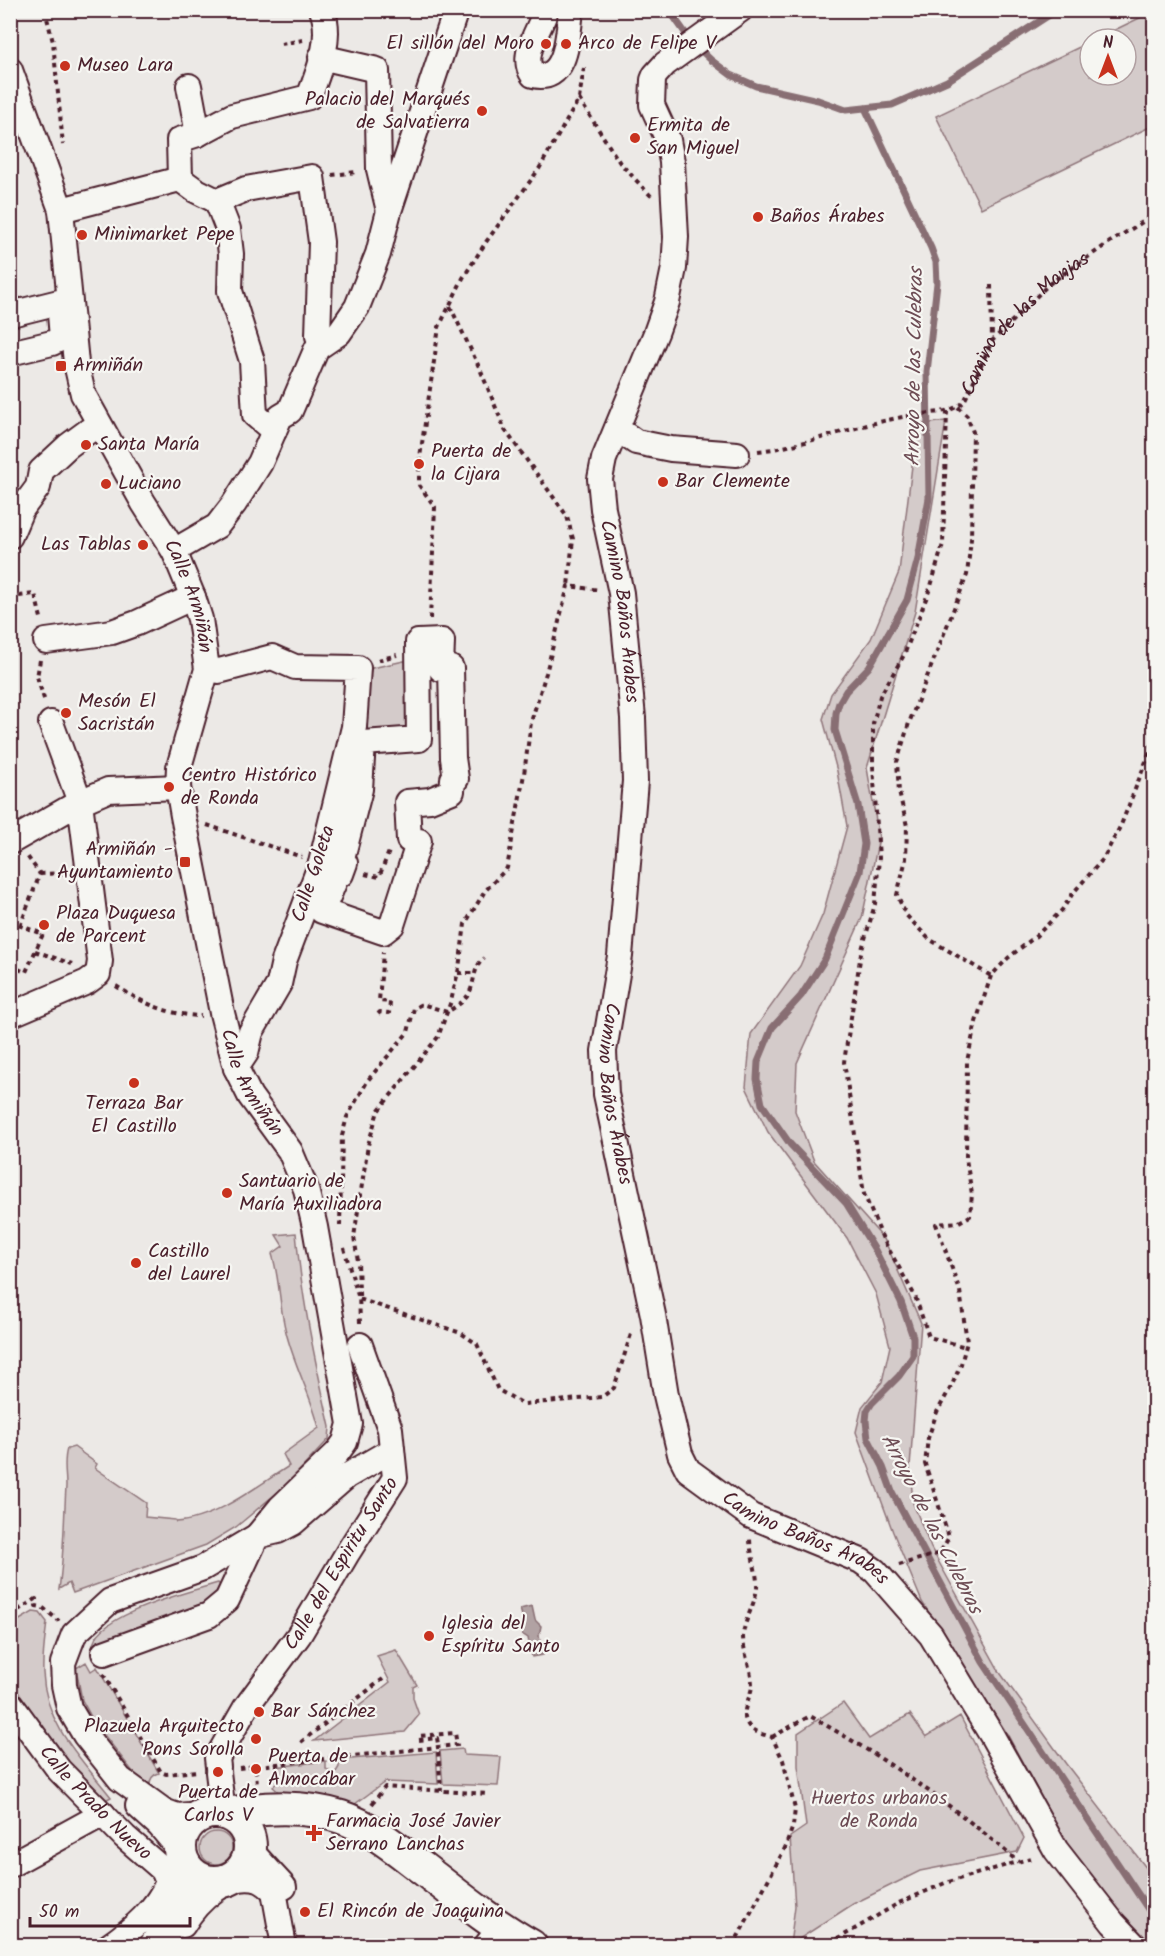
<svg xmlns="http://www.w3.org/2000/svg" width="1165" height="1956" font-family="Kalam,sans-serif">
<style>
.green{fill:#d4cbca;stroke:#8f757a;stroke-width:1.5}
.water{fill:#b1a2a3;stroke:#886e73;stroke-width:1.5}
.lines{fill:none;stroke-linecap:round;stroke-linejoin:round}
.stream{stroke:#886e73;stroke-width:7}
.minor-casing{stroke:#4a1f2b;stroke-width:28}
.major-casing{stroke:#4a1f2b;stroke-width:36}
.path{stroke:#4a1f2b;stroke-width:4;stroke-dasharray:4.5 4.5;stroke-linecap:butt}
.minor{stroke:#f6f6f2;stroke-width:24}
.major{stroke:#f6f6f2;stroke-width:32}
.poi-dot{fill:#c8321e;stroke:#f6f6f2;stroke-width:2}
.labels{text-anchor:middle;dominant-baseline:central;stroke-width:4.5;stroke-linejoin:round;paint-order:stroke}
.poi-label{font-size:20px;fill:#4a1f2b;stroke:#f6f6f2;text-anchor:start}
.street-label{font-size:20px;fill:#4a1f2b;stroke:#f6f6f2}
.park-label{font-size:20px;fill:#6c4a53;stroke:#f6f6f2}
.water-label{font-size:21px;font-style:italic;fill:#6e4d55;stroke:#f6f6f2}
</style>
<rect width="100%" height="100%" fill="#ece9e6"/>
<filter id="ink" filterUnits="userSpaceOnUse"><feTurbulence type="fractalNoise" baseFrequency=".0167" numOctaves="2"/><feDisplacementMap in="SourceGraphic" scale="12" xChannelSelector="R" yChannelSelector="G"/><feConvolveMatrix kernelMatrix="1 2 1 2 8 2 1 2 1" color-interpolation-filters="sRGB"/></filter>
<g filter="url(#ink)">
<path class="green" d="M1154,11v114l-173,83 -45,-92 154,-74v33h36v-36h-30z
M946,421l-31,191 -48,156 12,70 -17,80 -65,145 -2,48 19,50 70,78 37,84 -11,144 3,36 18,45 70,126 65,90 88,114v67h-5l-30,-26 -50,-71 -63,-116 -84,-130 -29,-70 -37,-100 6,-25 20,-25 8,-36 -14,-52 -29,-56 -79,-106 -22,-45 5,-53 49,-68 23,-52 24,-88 -10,-55 -14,-52 8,-25 40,-55 28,-67 18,-147z
M418,658l1,81 -56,4 4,-68 5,-7z
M296,1233c6,68 19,128 34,194l-1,12 -44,47 -49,41 -30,18 -133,48 -4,-10 -10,6c5,-34 5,-68 7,-103 0,-13 -3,-24 1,-37l7,-2 23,17 -2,4 51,35 -1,14 30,3 1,2c38,-2 81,-36 113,-56l-6,-12 36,-26c-8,-33 -25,-63 -33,-96 -7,-26 -6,-53 -14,-78l11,-8 -7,-11z
M218,1583l10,11 -135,56c-5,-34 99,-59 125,-67z
M33,1612l7,1 7,9c-2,17 -5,34 -4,51 2,51 38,86 68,124l-11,6 -89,-114v-64z
M396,1650l21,35 -4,2v11l6,17 -14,17 -91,9 76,-59 -13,-26z
M86,1662l5,9 6,-4 62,106c-7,2 -10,7 -9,15l-10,-7 -46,-59 -12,-22 -6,-32z
M843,1703l26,36 41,-25 16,23 34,-21 64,122 -7,14 -97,19 -67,33 -63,41 5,-39 -5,-69 16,-11 -8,-60v-33z
M463,1749l1,6 37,2 -3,29 -55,-2 -3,-33z
M436,1752l2,32 -53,-2 -30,22 -37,-8 -37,-2 -8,-7 3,-4 -1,-16 51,-6v8l5,3h5l3,-5v-7z
M200 1848a16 16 0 1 1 32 0a16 16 0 1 1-32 0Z"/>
<path class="water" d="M532,1606l3,14 6,6 -2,10 4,19 -11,2 -4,-19 -6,-4 -1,-5 3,-7 -4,-13z"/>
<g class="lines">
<path class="stream" d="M669,10l22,31 20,19 20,15 25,11 62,14 28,10 46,-5 55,-24 110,-71
M865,108l66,140 5,14 1,21 -10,89 2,126 -11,61 -11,41 -38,67 -23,24 -7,12 -3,10 -1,17 23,75 6,39 -4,28 -35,87 -24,37 -29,32 -14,34 -1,17 5,25 28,40 56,59 29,47 26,52 12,35v19l-14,20 -27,27 -5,8 -1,10 2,17 15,29 9,25 91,170 171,256"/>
<g class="minor-casing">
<g id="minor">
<path d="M546,10c-6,20 -27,45 -13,65 35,9 35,-42 38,-65"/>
<path id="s2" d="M740,10l-75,54 -10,11 -2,5 -1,25 16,35 4,22 4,75 -2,31 -7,34 -11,31 -52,126 -4,20 3,30 18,84 12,125 2,63 -15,175 -16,95 2,43 47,221 13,80 14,59 8,16 63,46 110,45 14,10 56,64 60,99 65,116 57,73 22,23"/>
<path d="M321,57l56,13 2,99 10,42"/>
<path id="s3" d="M10,70l51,140 15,153 7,31 60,108 31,49 19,46 7,22 7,50 -28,98 -1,20 5,29 39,197 14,55 14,28 40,55 16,38 9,38 35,197 -5,18 -8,11 -57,55 -23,28 -54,32 -93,33 -36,33 -11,29 1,22 5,23 16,27 35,44 44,32 13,5 27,-2"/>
<path d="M189,86l9,48"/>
<path d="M180,179l15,11 22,11 29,-12 66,-12 9,65 -3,94"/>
<path d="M180,179l-1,-39 19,-6 34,-18 77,-19c10,-26 24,-60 13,-87"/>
<path d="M217,201l11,28 3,25 -1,37 22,70 3,54 19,16"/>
<path d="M61,210l119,-31"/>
<path d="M10,309h3l2,4 44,-11 3,36 -10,5 -42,10"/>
<path d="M617,429l19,13 35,7 66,5"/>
<path d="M10,536l11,-26 17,-23 3,-16 27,-25 30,-22"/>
<path d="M174,551l43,-25 17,-22 26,-41 20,-46 10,-6 27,-63 22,-15 18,-26 21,-53 11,-43 67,-201"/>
<path d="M46,641l66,-9 25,-9 56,-26"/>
<path d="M442,641l-1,28 10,-1 2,90 3,21h-3l-1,12 -22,9 -23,2 2,38 10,1 -27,84 -9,7 -61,-21 16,-38 3,1 4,-11 -4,-1 19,-73 3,-46 56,-4 -1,-97z"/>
<path d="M207,669l12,2 53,-14 23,10 63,1 -4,59 -33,136 -37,98 -5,23 -28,48 -5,21 -10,15"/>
<path d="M10,842l70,-40 28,-12 70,-3"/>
<path d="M10,1015l77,-33 11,-8 2,-13 -20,-159 -29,-79"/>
<path d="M104,1653l105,-38 18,-15 30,-64 21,-5 15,-8 54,-47 45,-26"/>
<path id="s4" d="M10,1703l49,67 66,67 38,33 5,12c-11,27 -35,47 -59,64"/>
<path id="s5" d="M218,1767l-1,-9 29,-51 53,-72 49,-83 47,-74 -5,-49 -30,-84"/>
<path d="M218,1772l5,41"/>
<path d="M138,1806l21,19 22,26"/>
<path d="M250,1850l34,37"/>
<path d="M10,1865l93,-51"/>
<path d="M183,1925c14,-24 45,-54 76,-45 5,2 11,7 15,11l10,55"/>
<path d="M486,1946l14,-18"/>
</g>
</g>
<g class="major-casing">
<path id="major" d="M180 1847a35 35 0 1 1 70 0a35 35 0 1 1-70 0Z
M227,1814c39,-7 76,-9 114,3 30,10 56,32 81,51 36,28 70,56 109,78
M156,1946l16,-29 27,-39"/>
</g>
<g class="path">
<path d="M45,10l8,32 10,103"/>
<path d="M281,44l22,-4"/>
<path d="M579,99l41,64 31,33"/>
<path d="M332,175l25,-3"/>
<path d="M991,285l1,55"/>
<path d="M450,306l30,63 25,61 62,86 6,23 -5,47"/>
<path d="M958,407l9,9 6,16 -2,107 -4,36 -58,148 -12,39 2,30 8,34 -1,33 -9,36 9,20 23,24 62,37"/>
<path d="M947,411l-4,133 -12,42 -27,69 -24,41 -7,28v41l6,93 -4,46 -14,49 -17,109 20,132 19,45 32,57 14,41 37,10"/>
<path id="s1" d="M758,451c54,-6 104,-29 158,-36 16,-3 34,-1 48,-13l28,-61 57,-57 61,-42 44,-27"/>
<path d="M10,597l25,-3 7,28"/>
<path d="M430,619l5,-112 -16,-22v-21l20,-137 24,-49 23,-36 53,-73 40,-70 5,-31"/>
<path d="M40,660l-3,17 8,25"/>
<path d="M378,660l19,-5"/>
<path d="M207,825l95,32"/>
<path d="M40,874l29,-1"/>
<path d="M365,874l14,3 11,-28"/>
<path d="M10,922l33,12 -17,38 -16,-6"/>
<path d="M20,926l20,-52 -13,-18"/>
<path d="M35,951l37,13"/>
<path d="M458,973h17"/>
<path d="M116,986c27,17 52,29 85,30"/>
<path d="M378,1014l2,-2 9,1 1,-11 -11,-1 4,-49"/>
<path d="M340,1226l2,-90 5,-19 21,-37 40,-48 6,-24 8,-4 25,8c10,-6 20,-12 24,-23 4,-12 3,-22 13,-31"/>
<path d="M344,1248l15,51 102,34 16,11 21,46 26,14 78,-7 12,-9 18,-57"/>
<path d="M360,1323l-2,-62 -4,-24 14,-92 10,-34 60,-74 13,-36 8,-33 6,-44 20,-33 22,-23 17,-94 7,-52 15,-49 22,-87 32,4"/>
<path d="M899,1565l41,-12 9,-16 -24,-73 3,-26 9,-26 15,-27 9,-21 6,-22 -7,-51 -24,-67 23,-2 11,-6 2,-22 -6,-35 1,-98 9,-39 15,-46 17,-18 28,-22 26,-26 11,-17 30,-34 18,-34 33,-84"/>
<path d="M10,1615l26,-16v7l6,1 17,14"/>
<path d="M103,1674l58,98 5,2 32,-3"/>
<path d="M772,1737l38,-21c73,41 145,90 208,146"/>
<path d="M419,1740l18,-2 1,6"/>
<path d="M301,1742l82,-63"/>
<path d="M438,1752l3,39"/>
<path d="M239,1768l218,-23 -2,-12 -36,3"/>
<path d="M256,1769l1,17"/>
<path d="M372,1804l13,-17 103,7"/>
<path d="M733,1946l52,-98 8,-22 2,-17 -12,-49 -11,-23c-10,-3 -22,-5 -26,-16 -5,-11 5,-24 6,-35 0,-17 -9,-33 -9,-50 1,-16 12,-31 14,-48 1,-16 -7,-33 -7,-50"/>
<path d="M831,1946l5,-6 63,-37 46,-20 90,-26"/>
</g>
<use href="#minor" class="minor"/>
<use href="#major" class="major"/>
</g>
</g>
<g class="poi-dot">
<circle cx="546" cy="44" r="6"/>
<circle cx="566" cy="44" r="6"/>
<circle cx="65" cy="66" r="6"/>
<circle cx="482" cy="111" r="6"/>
<circle cx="635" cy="138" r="6"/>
<circle cx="758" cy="217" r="6"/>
<circle cx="82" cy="235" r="6"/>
<rect x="55" y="360" width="12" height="12" rx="3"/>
<circle cx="86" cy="445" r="6"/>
<circle cx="419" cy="464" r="6"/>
<circle cx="663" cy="482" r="6"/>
<circle cx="106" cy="484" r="6"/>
<circle cx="143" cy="545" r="6"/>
<circle cx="66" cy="713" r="6"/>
<circle cx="169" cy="787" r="6"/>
<rect x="179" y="856" width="12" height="12" rx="3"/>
<circle cx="44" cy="925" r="6"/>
<circle cx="134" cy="1083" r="6"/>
<circle cx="227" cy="1193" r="6"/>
<circle cx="136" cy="1263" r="6"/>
<circle cx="429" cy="1636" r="6"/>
<circle cx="259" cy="1712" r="6"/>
<circle cx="256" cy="1739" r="6"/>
<circle cx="256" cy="1769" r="6"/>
<circle cx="218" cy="1772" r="6"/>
<path d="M311 1824h6v6h6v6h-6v6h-6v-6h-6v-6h6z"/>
<circle cx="305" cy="1912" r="6"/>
</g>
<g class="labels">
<g class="poi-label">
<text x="534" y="44" text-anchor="end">El sillón del Moro</text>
<text x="578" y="44">Arco de Felipe V</text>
<text x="77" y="66">Museo Lara</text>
<text x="470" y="100" text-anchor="end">Palacio del Marqués<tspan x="470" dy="23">de Salvatierra</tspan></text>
<text x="647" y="126">Ermita de<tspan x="647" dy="23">San Miguel</tspan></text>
<text x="770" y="217">Baños Árabes</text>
<text x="94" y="235">Minimarket Pepe</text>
<text x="73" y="366">Armiñán</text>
<text x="98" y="445">Santa María</text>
<text x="431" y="452">Puerta de<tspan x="431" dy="23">la Cijara</tspan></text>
<text x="675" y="482">Bar Clemente</text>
<text x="118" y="484">Luciano</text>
<text x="131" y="545" text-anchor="end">Las Tablas</text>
<text x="78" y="702">Mesón El<tspan x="78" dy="23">Sacristán</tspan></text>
<text x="181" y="776">Centro Histórico<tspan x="181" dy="23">de Ronda</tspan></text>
<text x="173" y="850" text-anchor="end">Armiñán -<tspan x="173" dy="23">Ayuntamiento</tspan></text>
<text x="56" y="914">Plaza Duquesa<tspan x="56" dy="23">de Parcent</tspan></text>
<text x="134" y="1104" text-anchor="middle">Terraza Bar<tspan x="134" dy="23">El Castillo</tspan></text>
<text x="239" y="1182">Santuario de<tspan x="239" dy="23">María Auxiliadora</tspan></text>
<text x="148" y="1252">Castillo<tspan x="148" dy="23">del Laurel</tspan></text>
<text x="441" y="1624">Iglesia del<tspan x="441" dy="23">Espíritu Santo</tspan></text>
<text x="271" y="1712">Bar Sánchez</text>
<text x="244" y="1727" text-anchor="end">Plazuela Arquitecto<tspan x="244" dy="23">Pons Sorolla</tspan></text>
<text x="268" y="1757">Puerta de<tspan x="268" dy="23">Almocábar</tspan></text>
<text x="218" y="1793" text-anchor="middle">Puerta de<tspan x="218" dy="23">Carlos V</tspan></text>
<text x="326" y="1822">Farmacia José Javier<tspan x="326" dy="23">Serrano Lanchas</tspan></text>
<text x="317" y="1912">El Rincón de Joaquina</text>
</g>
<g class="street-label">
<text stroke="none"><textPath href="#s1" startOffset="314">Camino de las Monjas</textPath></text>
<text stroke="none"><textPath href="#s3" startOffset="564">Calle Armiñán</textPath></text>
<text stroke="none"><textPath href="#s2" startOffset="663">Camino Baños Árabes</textPath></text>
<text transform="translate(314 874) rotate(-72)">Calle Goleta</text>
<text stroke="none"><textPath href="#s3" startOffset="1068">Calle Armiñán</textPath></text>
<text stroke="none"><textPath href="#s2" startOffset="1149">Camino Baños Árabes</textPath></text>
<text stroke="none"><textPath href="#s2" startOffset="1671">Camino Baños Árabes</textPath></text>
<text stroke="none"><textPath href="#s5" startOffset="240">Calle del Espiritu Santo</textPath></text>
<text stroke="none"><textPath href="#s4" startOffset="132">Calle Prado Nuevo</textPath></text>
</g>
<g class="park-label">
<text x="879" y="1799">Huertos urbanos<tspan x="879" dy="23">de Ronda</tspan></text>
</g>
<g class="water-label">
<text transform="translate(915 367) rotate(-89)">Arroyo de las Culebras</text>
<text transform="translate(931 1524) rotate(63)">Arroyo de las Culebras</text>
</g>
</g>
<rect width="1165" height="1956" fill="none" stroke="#f6f6f2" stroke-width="36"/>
<rect x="18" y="18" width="1129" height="1920" fill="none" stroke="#4a1f2b" stroke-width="2" filter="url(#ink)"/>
<g transform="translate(1108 57)"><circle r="28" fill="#f6f6f2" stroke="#b1a0a2" stroke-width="1.5"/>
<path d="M0-4.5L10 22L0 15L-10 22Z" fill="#c8321e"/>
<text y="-9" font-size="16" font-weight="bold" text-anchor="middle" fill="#4a1f2b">N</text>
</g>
<path d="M30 1917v9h160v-9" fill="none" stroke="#4a1f2b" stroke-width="3"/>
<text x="39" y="1917" font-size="18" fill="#4a1f2b" stroke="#f6f6f2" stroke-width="4.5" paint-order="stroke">50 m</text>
</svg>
